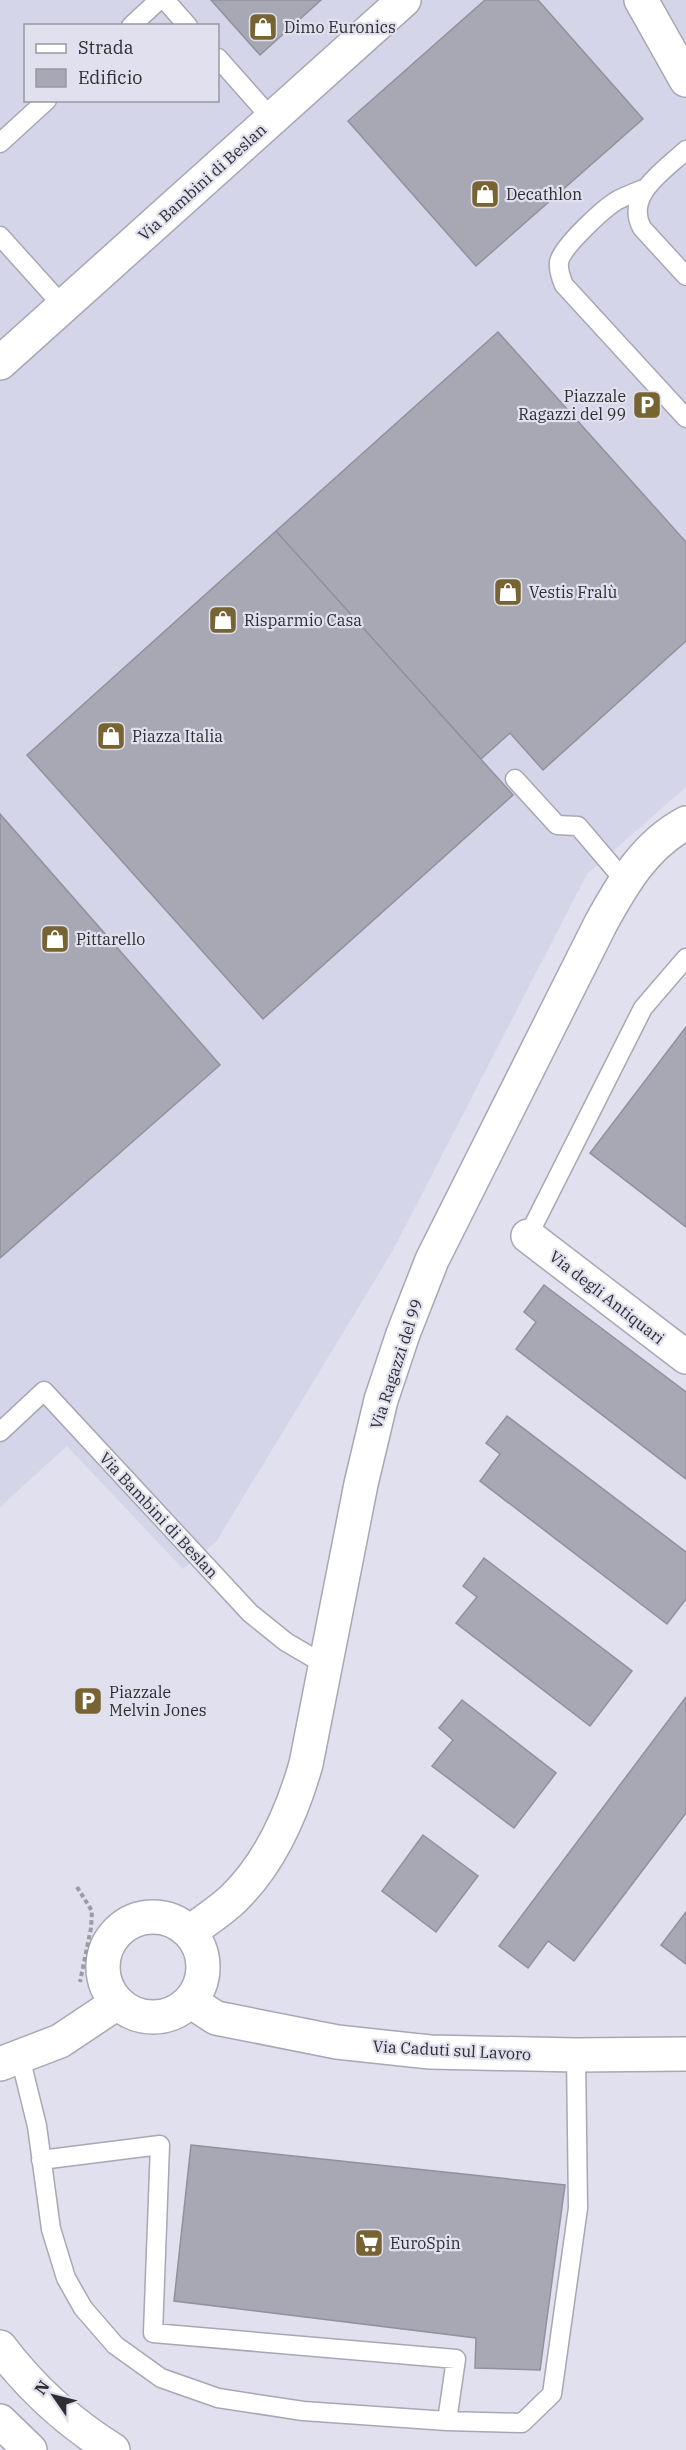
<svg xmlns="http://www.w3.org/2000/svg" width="686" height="2450" font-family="'IBM Plex Serif',serif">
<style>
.built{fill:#d5d5ea;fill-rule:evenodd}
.building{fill:#a8a8b5;stroke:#91919e;stroke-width:1.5}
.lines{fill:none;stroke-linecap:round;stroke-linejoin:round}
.lane-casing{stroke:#a7a7b5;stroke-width:21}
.street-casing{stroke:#a7a7b5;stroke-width:36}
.secondary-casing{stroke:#a7a7b5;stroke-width:36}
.path{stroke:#9b9ba6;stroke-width:4;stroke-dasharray:4.5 3;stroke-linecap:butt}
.lane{stroke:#fff;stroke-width:18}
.street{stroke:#fff;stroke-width:33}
.secondary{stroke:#fff;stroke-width:33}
.labels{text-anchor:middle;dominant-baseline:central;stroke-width:4.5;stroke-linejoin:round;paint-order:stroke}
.poi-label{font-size:16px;fill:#2d2d32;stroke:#e0e0ee;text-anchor:start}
.street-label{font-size:16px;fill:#2d2d32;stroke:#e0e0ee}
</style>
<rect width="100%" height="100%" fill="#e0e0ee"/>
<path class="built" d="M0,0h686v787l-99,87 -195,378 -176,290 -33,27 -116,-123 -67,61zM26,26h192v74h-192z"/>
<path class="building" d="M211,0h110l-61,55z
M485,0h53l105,119 -167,147 -128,-145z
M498,332l188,210v99l-143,129 -33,-37 -29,26 -205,-228z
M276,531l237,264 -250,224 -236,-264z
M0,814l220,251 -220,193z
M686,1027v200l-96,-74z
M544,1285l142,107v87l-170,-130 20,-27 -12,-10z
M507,1416l179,136v47l-19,25 -187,-143 20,-27 -14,-11z
M484,1558l148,113 -42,55 -134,-103 21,-26 -14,-11z
M686,1697v116l-112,148 -26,-20 -20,27 -29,-22z
M462,1700l94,73 -42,55 -82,-62 21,-26 -14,-12z
M423,1835l55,41 -42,56 -54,-41z
M686,1912v52l-25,-19z
M191,2145l374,40 -25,185 -65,-2 1,-30 -302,-37z"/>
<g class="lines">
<g class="lane-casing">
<path id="lane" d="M165,0l23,26
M131,26l28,-26
M218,58l54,61
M0,143l47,-43
M686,150c-21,20 -62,45 -44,78l44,48
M646,188c-10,4 -21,8 -30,13 -14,9 -54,46 -57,61 -1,8 2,16 5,23l122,133
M0,236l63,70
M515,779l42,46 21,1 46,54
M528,1236l115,-228 43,-50
M0,1432l44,-41 206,222 36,29 41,24
M20,2057l17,69 14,103 15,49 17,30 32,37 46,33 57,20 85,13 144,10 9,-62 -303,-26 7,-188 -119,15
M447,2421l75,2 30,-29 26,-186 -2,-153"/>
</g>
<g class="street-casing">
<path id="street" d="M641,0l45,80
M0,363l404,-363
M528,1236l158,121
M103 1967a50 50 0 1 1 100 0a50 50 0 1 1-100 0Z
M190,1932c14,-11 31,-21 44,-34 37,-36 58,-85 72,-134l55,-280 20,-84 22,-66 29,-74 169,-337c22,-40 44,-78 85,-100
M190,2001l26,17 121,24 93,10 146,3 110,-1
M0,2064l60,-23 57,-38"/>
</g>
<g class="secondary-casing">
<path id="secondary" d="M0,2347c31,41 68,75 113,103
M0,2421l30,29"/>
</g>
<path class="path" d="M77,1887l15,24 -1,17 -11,54"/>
<use href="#lane" class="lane"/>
<use href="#street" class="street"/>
<use href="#secondary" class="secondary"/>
</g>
<defs>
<g id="shop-square" transform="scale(1.5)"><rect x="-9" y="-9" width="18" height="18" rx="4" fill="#786433" stroke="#e0e0ee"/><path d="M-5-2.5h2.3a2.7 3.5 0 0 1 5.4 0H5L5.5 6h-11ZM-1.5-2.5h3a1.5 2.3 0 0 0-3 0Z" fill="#fff"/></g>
<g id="parking-square" transform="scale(1.5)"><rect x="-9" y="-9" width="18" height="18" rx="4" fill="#786433" stroke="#e0e0ee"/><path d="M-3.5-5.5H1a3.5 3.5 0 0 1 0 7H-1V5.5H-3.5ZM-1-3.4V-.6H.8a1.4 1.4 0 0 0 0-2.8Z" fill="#fff"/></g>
<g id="supermarket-square" transform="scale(1.5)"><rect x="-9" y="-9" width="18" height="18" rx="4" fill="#786433" stroke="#e0e0ee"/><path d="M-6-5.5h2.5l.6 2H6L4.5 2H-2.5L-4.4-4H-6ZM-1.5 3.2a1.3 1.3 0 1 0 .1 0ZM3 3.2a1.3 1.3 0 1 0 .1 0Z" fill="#fff"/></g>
</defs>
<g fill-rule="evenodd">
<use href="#shop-square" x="263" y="27"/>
<use href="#shop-square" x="485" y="194"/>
<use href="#parking-square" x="647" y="405"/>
<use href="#shop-square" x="508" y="592"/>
<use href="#shop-square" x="223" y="620"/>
<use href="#shop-square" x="111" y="736"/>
<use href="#shop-square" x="55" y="939"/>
<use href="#parking-square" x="88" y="1701"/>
<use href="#supermarket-square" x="369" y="2243"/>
</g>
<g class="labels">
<g class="poi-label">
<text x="284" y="27">Dimo Euronics</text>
<text x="506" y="194">Decathlon</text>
<text x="626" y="396" text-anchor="end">Piazzale<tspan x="626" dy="18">Ragazzi del 99</tspan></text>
<text x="529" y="592">Vestis Fralù</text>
<text x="244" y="620">Risparmio Casa</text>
<text x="132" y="736">Piazza Italia</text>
<text x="76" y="939">Pittarello</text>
<text x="109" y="1692">Piazzale<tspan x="109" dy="18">Melvin Jones</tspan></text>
<text x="390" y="2243">EuroSpin</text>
</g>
<g class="street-label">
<text transform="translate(202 182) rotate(-42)">Via Bambini di Beslan</text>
<text transform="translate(607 1297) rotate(38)">Via degli Antiquari</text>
<text transform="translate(396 1364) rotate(-72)">Via Ragazzi del 99</text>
<text transform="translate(159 1515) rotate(47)">Via Bambini di Beslan</text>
<text transform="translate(452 2050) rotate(3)">Via Caduti sul Lavoro</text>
</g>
</g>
<rect x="24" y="24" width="195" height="78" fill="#e0e0ee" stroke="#9898a3" stroke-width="1.5"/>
<rect x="36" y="44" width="30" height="9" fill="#ffffff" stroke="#9898a3" stroke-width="1.5"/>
<text x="78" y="54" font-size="18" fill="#2d2d32">Strada</text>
<rect x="36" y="69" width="30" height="18" fill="#a8a8b5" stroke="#9898a3" stroke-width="1.5"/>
<text x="78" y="84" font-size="18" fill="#2d2d32">Edificio</text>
<g transform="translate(54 2396) rotate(305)" stroke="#e0e0ee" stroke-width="4.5" paint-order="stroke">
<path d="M0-4.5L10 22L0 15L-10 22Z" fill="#2d2d32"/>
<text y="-9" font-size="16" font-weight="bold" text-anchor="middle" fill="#2d2d32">N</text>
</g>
</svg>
